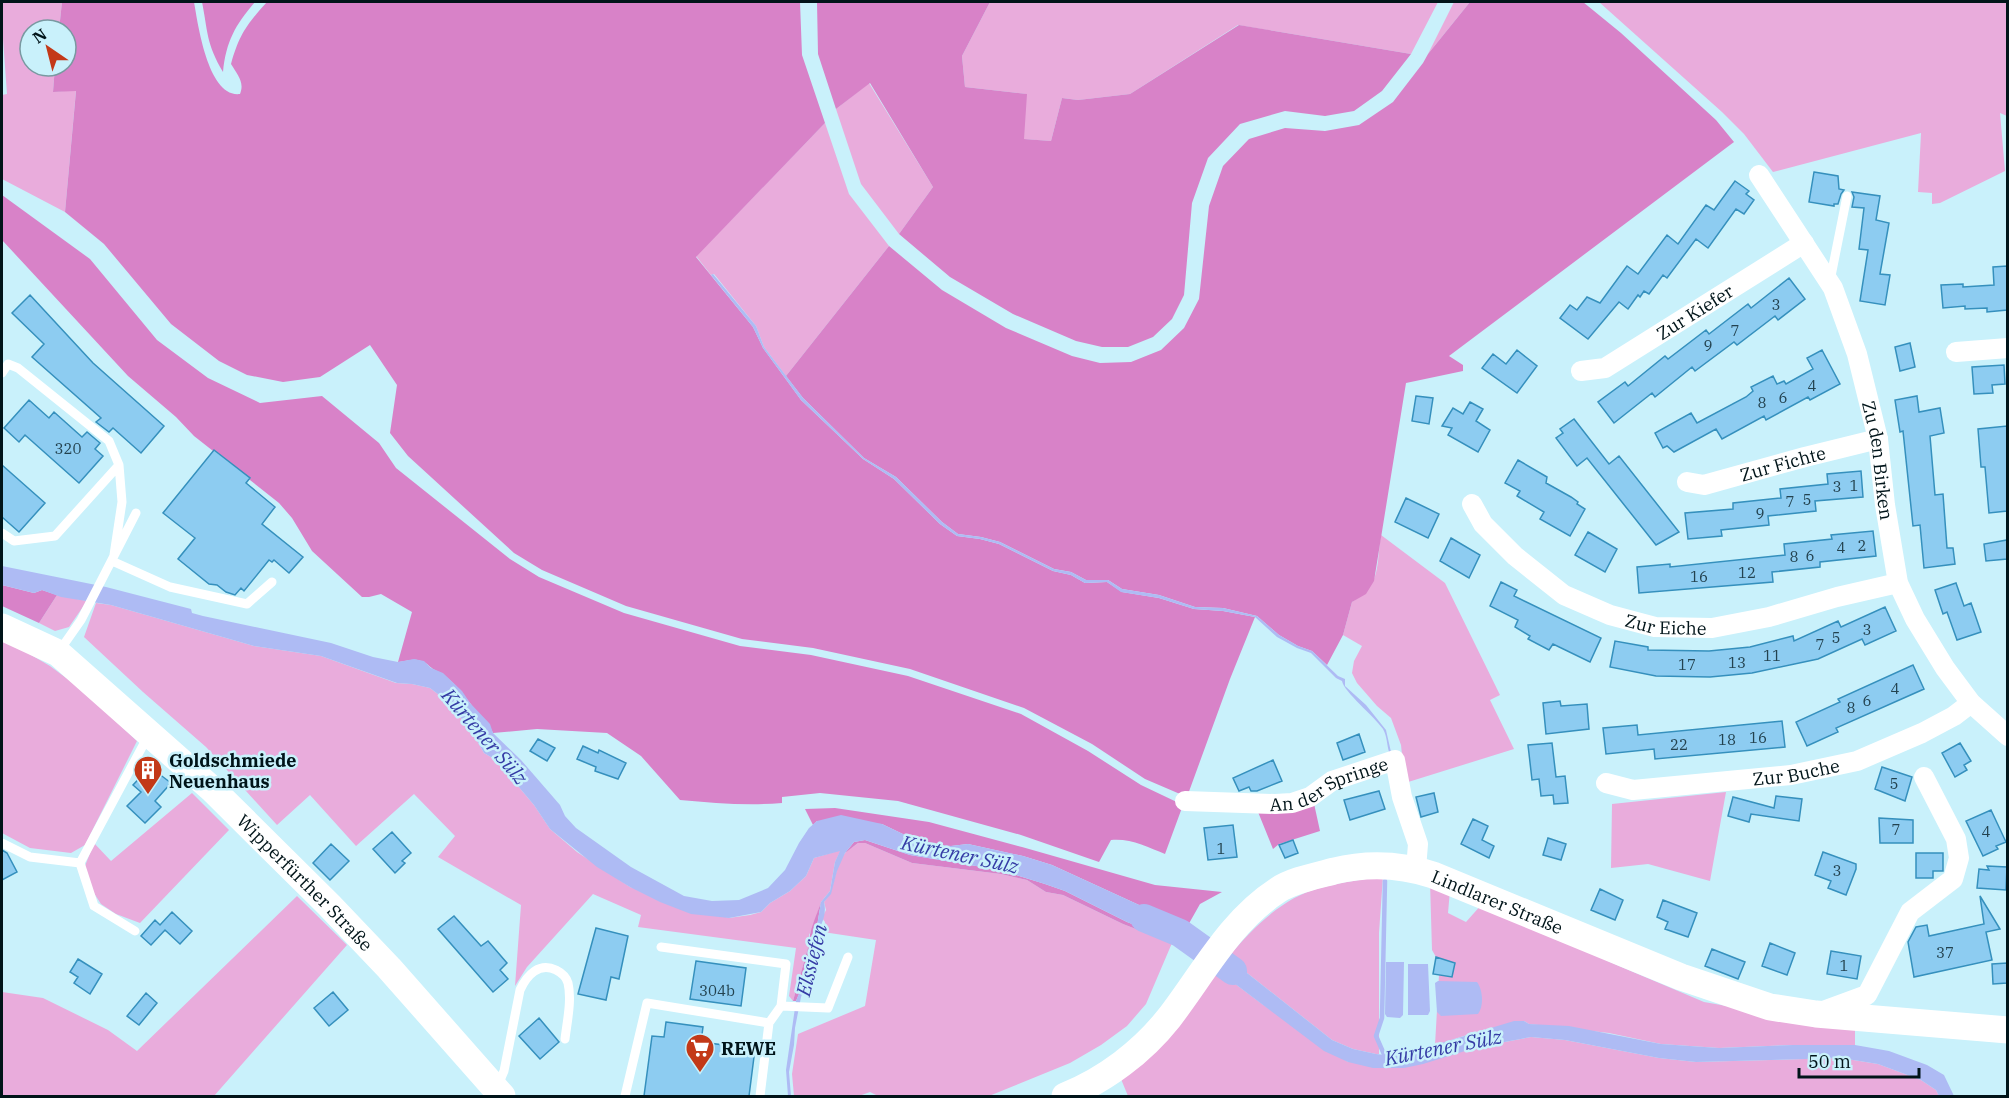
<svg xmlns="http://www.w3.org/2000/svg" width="2009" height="1098" font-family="'IBM Plex Serif',serif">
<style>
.green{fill:#e9acdc}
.forest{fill:#d882c8}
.water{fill:#aebbf4}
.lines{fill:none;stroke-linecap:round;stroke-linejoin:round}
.stream{stroke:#aebbf4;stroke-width:4.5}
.river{stroke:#aebbf4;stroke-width:28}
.building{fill:#8dccf1;stroke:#3590bd;stroke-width:1.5}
.lane{stroke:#fff;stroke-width:9}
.street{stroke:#fff;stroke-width:20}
.secondary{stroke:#fff;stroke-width:27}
.labels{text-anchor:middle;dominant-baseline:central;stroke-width:5;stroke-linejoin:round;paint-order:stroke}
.number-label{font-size:15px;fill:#23424f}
.street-label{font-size:18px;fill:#001419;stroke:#c9f1fb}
.poi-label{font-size:18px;font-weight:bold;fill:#001419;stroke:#c9f1fb;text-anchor:start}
.water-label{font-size:20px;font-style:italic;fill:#353ba5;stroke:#c9f1fb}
</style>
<rect width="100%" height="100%" fill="#c9f1fb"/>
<path class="green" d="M2,2h60l-3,28h-29v36h25l-2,26 23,-2 -11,122 -63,-33v-84l5,-1 -5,-69z
M990,2h448l-27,52 -173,-29 -108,69 -52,6 -16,-2 -11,43 -28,-2 3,-45 -61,-7 -3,-31z
M1454,2h16l-42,52z
M1599,2h408v114l-7,-3 5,58 -65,32 -8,1v-11l-14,-1 3,-59 -148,39 -29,-38 -22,-22z
M869,83l64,104 -34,47 -38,-50 -25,-75z
M825,123l24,71 40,52 -103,130 -22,-29 -8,-21 -42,-52 -3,1 -15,-19z
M1381,535l64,48 55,112 -10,5 24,49 -109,34 -4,-38 -10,-27 -14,-12 -20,-23 -5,-10 2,-12 8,-15 -19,-11 9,-33c30,-18 24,-36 29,-67z
M57,595l30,6 -18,26 -14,4 -16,-8z
M96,603l15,2 143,41 67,10 75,27 16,1 18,4 21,16 24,33 9,16 12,7 38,45 16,24 27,23 53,35 99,31 21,-3 11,-3 9,-9 20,-12 16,-15 8,-18 27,-8 -6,12 -5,29 -9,11 -8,25 -4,8v9l-16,57 -4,-5 7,-48 -158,-21 3,-12 -48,-21 -66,73 -12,19 6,-81 -83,-48 17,-21 -41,-42 -58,52 -46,-51 -33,30 -71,-78 -63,-55 -59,-55z
M2,638l48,28 31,23 56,52 -52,104 -14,8 -41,-5 -28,-15z
M1726,792l-16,89 -62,-17 -37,4 1,-64z
M192,793l37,37 -89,93 -24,-9 -15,-10 -11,-17 -5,-21 9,-23 17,18z
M858,843h7l47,20 89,11 26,6 19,12 17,3 60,29 49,19 -26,61 -19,22 -26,19 -31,18 -81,33h-111l-8,-4 -11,4h-65l-2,-22 6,-40 67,-28 11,-66 -53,-8 2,-10 -3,-4 4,-8 -2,-8c13,-14 9,-36 22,-50 3,-3 9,-6 12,-9z
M1383,876l-4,57v121h-3l-23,-5 -21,-9 -95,-75 -8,-9c24,-28 54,-59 91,-68 21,-6 42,-8 63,-12z
M1430,882l20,8 -2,23 18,9 16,-18 137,62 85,36 151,27v16h-62l-74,3 -58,-4 -52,-11 -80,-9 -5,-3 -41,9 -48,15 4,-70 13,2 3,-14 -19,-6 -4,-7z
M297,896l50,49 -133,151h-212v-104l41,6 65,32 29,21z
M1218,971l44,33 86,58 130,-15 53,-10 34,3 94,18 37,4 145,-4 37,6 43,16 15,10 3,6h-811l-7,-17z"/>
<path class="forest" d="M62,2h132c4,22 14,96 46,92 5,-12 -3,-20 -9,-30 8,-29 16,-40 36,-62h533l2,53 23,68 -129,134 57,70 10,21 38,52 62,59 31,20 46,45 17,12 23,3 19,5 54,27 18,4 14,8 22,-1 15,10 37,6 35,11 29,2 32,6 -25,62 -43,118 -42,-18 -53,-35 -68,-36 -114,-39 -97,-21 -71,-9 -116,-33 -84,-36 -28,-17 -106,-97 -18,-23 7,-48 -27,-40 -50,32 -37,5 -36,-7 -28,-14 -48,-37 -67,-80 -39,-32 11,-121 -23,1 2,-26h11v-36h-7z
M202,2h53c-20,23 -29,40 -32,70 -17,-29 -15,-40 -21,-70z
M817,2h173l-28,54 3,31 62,7 -3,45 27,2 11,-43 16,2 52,-6 109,-69 172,29 -29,37 -28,20 -29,5 -40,-5 -45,13 -32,34 -16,45 -8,92 -12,24 -19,18 -25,10h-26l-26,-6 -63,-27 -63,-37 -51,-43 34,-47 -63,-104 -34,26 -18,-55z
M1470,2h113l38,31 95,87 18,22 -285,214 14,9v6l-57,12 -32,198 -8,13 -14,8 -9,33 -16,30 -15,-14 -14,-5 -19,-11 -22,-19 -34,-8 -28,-1 -36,-12 -37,-6 -14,-9h-22l-15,-8 -17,-3 -54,-27 -19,-5 -23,-3 -16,-12 -46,-45 -32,-19 -61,-60 -17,-22 103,-130 53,44 64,38 66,28 28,7 31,-1 30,-12 23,-22 15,-29 10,-93 14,-40 26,-27 36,-11 40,3 34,-6 34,-23 30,-39 5,-9z
M2,195l88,64 67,81 51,38 52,25 62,-7 57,47 17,25 114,91 29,18 85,36 116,33 71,9 97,21 113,38 67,37 53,34 42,20 -18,49c-17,-7 -35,-16 -54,-14l-12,22 -78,-27 -123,-34 -78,-8 -38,4v6c-34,3 -68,0 -102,-3l-39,-44 -34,-23 -70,-4 -44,4c-5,-12 -15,-19 -23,-30 -11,-14 -20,-26 -37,-34 -4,-3 -7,-7 -12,-8 -7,-3 -15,0 -23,1l14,-50 -31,-18 -12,3h-7l-50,-46 -20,-33 -13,-15 -85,-67 -18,-19 -48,-41 -126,-136z
M2,585l32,8 8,-3 15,5 -18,28 -37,-17z
M1313,799l7,32 -41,13 -6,5 -17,-42z
M835,808l94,14 93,25 133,38 67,7 -22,12 -13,23 -135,-62 -29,-9 -55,-12 -17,2 -14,-1 -30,-9 -25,-12 -65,-3 -4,4 -8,-16z
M865,840l45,15 90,15 45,14 20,7 62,31 46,18 -1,3 -49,-19 -60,-29 -17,-3 -19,-12 -26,-6 -89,-11 -47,-20h-7l-13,10 9,-11z
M821,902l-4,24 -5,9v14l-7,31 -9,21h-3l16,-57c0,-14 8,-29 12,-42z"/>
<path class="water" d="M713,274l43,52 8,21 39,51 61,60 32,19 46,45 16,12 23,3 19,5 54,27 17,3 15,8h22l14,9 37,6 36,12 28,1 34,8 22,19 19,11 14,5 26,25 7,3v7l21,19 20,25 5,22h-2c-2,-7 -2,-16 -6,-23 -9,-13 -39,-37 -41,-48l-6,-3 -25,-25 -14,-5 -20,-11 -22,-20 -32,-6 -29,-2 -35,-11 -38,-6 -14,-10 -22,1 -14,-8 -18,-4 -54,-27 -19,-5 -23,-3 -17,-12 -46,-45 -31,-20 -62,-59 -38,-52 -10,-21 -42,-52z
M2,566l104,21 85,22 1,4 11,3 128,27 42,14 25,5 16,-3 10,2 7,7 12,5 19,18 8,12 20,21 3,9 28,27 39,45 5,11 11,12 55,39 53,29 28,5 27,-1 29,-12 17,-18 14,-27 10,-15 8,-7 24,-6 41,9 25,12 30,9 14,1 17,-2 55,12 29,9 135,62 -14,13 -46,-18 -62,-31 -20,-7 -45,-14 -90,-15 -45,-15 -11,2 -9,11 -8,18 -6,23 -7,8c3,11 -2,24 -9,33l2,9 -10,37 -6,16 -6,31 -1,17 -5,27 2,24h-3l-2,-26 10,-69 9,-22 7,-30v-14l5,-9 4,-24 9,-11 5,-29 5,-11 -26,7 -8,18 -16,15 -20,12 -9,9 -32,6 -38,-4 -31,-12 -30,-15 -33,-20 -47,-38 -16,-24 -38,-45 -12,-7 -9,-16 -24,-33 -21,-16 -18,-4 -15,-1 -76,-27 -67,-10 -143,-41 -50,-8 -19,-7 -8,3 -32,-8z
M1229,956l8,9 95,75 21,9 23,5 9,1 50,-10 79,-24h10l5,3 40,2 92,18 58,4 74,-3h62l34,6 38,14 17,10 10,21h-15l-3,-6 -15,-10 -43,-16 -37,-6 -145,4 -37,-4 -94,-18 -34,-3 -53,10 -55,17 -19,4h-31l-25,-6 -24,-11 -106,-80z
M1386,962h18l-1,53 -3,3 -13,-1 -2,-3z
M1408,964h20l2,47 -2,4h-20z
M1438,981l39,1c6,8 7,24 1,32l-37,2 -4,-4 -2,-29z"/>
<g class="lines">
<path class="stream" d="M1385,881l-3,137 -6,18 11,25"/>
<path class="river" d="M1144,918l36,15 53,38"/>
</g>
<path class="building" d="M1814,172l24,4 1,13 5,1 -3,4 -3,10h-4v2l-25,-4z
M1735,181l14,10 -3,3 8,6 -10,14 -8,-5 -28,39 -12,-9 -29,39 -4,-3 -14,19 -5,-3 -4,6 -2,-2 -10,14 -9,-7 -31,37 -28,-21 10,-13 7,5 10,-13 13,6 27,-37 11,8 29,-39 11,9 28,-39 8,5z
M1852,192l28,4 -4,24 13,3 -9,51 10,1 -5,30 -25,-4 8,-51 -9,-1 5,-41 -12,-1 2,-10z
M2007,266v44l-20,2v-4l-22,1v-3l-22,2 -2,-23 22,-1v3l31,-2 -1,-18z
M1789,278l16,21 -27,21 -3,-4 -38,29 -3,-3 -39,29 -3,-4 -37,30 -3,-4 -38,30 -16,-21 27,-20 3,4 37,-30 3,3 38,-29 3,4 39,-30 3,4z
M30,295l63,68 71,63 -23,27 -28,-25 -4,4 -13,-10 5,-4 -69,-61 12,-13 -32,-31z
M1910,343l5,24 -15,4 -5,-24z
M1517,350l20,16 -20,27 -35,-25 11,-14 13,10z
M1822,350l18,34 -30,16 -2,-3 -42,23 -2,-4 -42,23 -6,-10 -42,23 -7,-6 -4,2 -8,-15 36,-20 6,10 49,-26 7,-6 -2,-4 22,-11 4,8 7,-3 2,3 27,-15 -6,-11z
M2004,365l1,19 -13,1 1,8 -19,1 -2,-27z
M1416,396l17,2 -4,26 -17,-3z
M1917,396l2,16 21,-4 4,25 -14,3 5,59 8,-1 4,54h6l2,16 -31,4 -4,-43 -7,1 -10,-95 -3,1 -5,-32z
M29,400l20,18 5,-6 28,25 5,-5 13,11 -5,6 8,7 -24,27 -54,-48 -6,7 -15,-14z
M1470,402l13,7 -7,12 14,9 -12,22 -30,-17 4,-7 -10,-2 11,-18 10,6z
M1574,419l35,45 10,-8 60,76 -23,13 -69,-87 -10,8 -21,-28 7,-5 -3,-4z
M2007,426v85l-18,2 -4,-46h-4l-3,-38z
M214,450l36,28 -4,5 29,24 -13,17 41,33 -14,16 -15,-13 -2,2 -3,-2 -25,31 -3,-3 -6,7 -9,-3 -9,-7 -8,-1 -31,-25 17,-21 -32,-25z
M1518,460l29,17 -1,6 25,14 7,5 -1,2 8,5 -15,27 -30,-17 4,-7 -27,-16 3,-5 -15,-8z
M2,465l43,38 -26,29 -17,-15z
M1861,471l2,26 -48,4 1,10 -48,5 1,9 -48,5 1,6 -34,3 -3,-26 48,-4v-6l48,-5 -1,-9 48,-5 -1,-10z
M1406,498l33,16 -11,24 -33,-16z
M1873,531l3,25 -56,6v5l-48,5 1,10 -134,11 -2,-26 33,-3v3l115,-12 -1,-11 48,-5 -1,-4z
M1588,532l29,17 -12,23 -30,-17z
M1451,538l29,17 -11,23 -29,-17z
M2007,540v19l-21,2 -2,-17z
M1501,582l16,8 -3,6 87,42 -11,24 -37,-18 -4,6 -21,-11 2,-3 -15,-9 3,-7 -28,-14z
M1956,583l8,23 7,-3 10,29 -24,8 -10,-28 -4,2 -8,-24z
M1885,607l11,24 -31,14 -3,-6 -44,20 -66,14 -42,4 -54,-1 -46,-9 5,-26 33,6v3l61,1 41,-4 43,-11 1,5 44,-20 3,6z
M1913,665l11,24 -88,39 2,4 -31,14 -11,-24 44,-20 -2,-3z
M1560,701l1,5 26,-2 2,25 -43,5 -3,-31z
M1782,721l3,26 -130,12 -1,-10 -48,5 -3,-26 34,-3 1,10z
M1359,734l6,18 -22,8 -6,-17z
M538,739l17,9 -8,13 -17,-10z
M1552,743l4,34 9,-1 3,27 -14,1 -1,-9 -12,1 -2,-17 -7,1 -4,-35z
M1960,743l11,18 -7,4 3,5 -12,7 -13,-24z
M583,746l15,7 1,-3 27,13 -8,16 -23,-8 1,-4 -19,-8z
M1273,760l9,21 -25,10h-6l-2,-4 -10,4 -6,-13z
M150,767l21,16 -16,18 6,6 -16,16 -18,-17 14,-14 -8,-7z
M1882,767l30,10 -7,24 -30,-12z
M1379,791l6,18 -35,11 -6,-20z
M1434,793l4,19 -17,5 -5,-20z
M1776,796l26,3 -3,22 -48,-7 -2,8 -21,-6 5,-19 41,11z
M1991,810l15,32 -10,4 2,3 -15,7 -17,-35z
M1879,818l34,2v23h-33z
M1473,819l15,7 -6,14 12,6 -5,12 -28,-14z
M1233,825l4,32 -29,3 -4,-32z
M392,832l19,21 -9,8 3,2 -10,10 -22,-24z
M1548,838l18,6 -5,16 -18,-5z
M1293,840l5,13 -13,5 -6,-13z
M331,844l18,17 -19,19 -17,-17z
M2,850l5,3 10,19 -15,8z
M1823,852l33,12v5l-10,26 -18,-7 3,-7 -16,-6z
M1916,853h27v18h-10v7h-17z
M1987,866l20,1 -1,23 -29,-2 2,-19 10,1z
M1600,889l23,11 -8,20 -24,-10z
M1980,896l20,33 -14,3 6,28 -78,17 -6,-35 8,-15 11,-2 2,11 55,-12z
M1663,900l34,13 -9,24 -23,-8 3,-7 -11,-5z
M172,912l20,19 -12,13 -15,-14 -14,15 -10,-9 14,-16 5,5z
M454,916l27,30 7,-5 19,22 -7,7 8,9 -15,13 -55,-63z
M596,928l32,8 -9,43 -8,-2 -5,23 -28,-6z
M1770,943l25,10 -8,22 -25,-9z
M1712,949l33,13 -7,17 -33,-13z
M1831,951l30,5 -4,23 -30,-5z
M1436,957l19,6 -3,14 -19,-3z
M78,959l24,15 -12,20 -16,-11 4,-6 -8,-5z
M696,961l50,7 -5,38 -51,-7z
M2007,963v20l-14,1 -1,-20z
M333,992l15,18 -19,16 -15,-18z
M146,993l11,10 -18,22 -12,-9z
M539,1018l20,24 -19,17 -21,-23z
M666,1022l37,5 -2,15 54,7 -6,47h-105l8,-60 12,1z"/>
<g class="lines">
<path class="lane" d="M1830,281l17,-85
M2,373l6,-9 10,4 91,73 10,24 3,37 -8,53
M2,533l12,8 41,-5 64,-71
M112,561l58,26 77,17 25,-22
M60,650l21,-30 55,-107
M2,843l28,14 50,6
M135,931l-41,-25 -14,-43 68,-127
M781,1006l47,2 20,-51
M498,1085l6,-14 16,-81c7,-15 19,-28 36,-20 6,3 10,6 12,13 4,17 -1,39 -3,56
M625,1096l22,-93 122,20 12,-17 5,-42 -125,-17
M760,1096l9,-73"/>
<g class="street">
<path id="s1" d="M1759,175l74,113 24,66 21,85 7,66 13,78 17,36 30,49 26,35 37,33"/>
<path d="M1956,352l52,-4"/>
<path id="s2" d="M1581,371l24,-3 199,-125"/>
<path id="s3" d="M1687,482l17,3 101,-28 73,-18"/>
<path id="s4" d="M1472,504l11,20 32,32 49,39 46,20 45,12 57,1 57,-11 68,-20 61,-14"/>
<path id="s5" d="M1606,783l27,7 158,-15 66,-14 65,-28 32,-17 17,-13"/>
<path id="s6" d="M1185,801l90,3 17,-1 18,-6 22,-16 63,-21 7,37 16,47 -2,25"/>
<path d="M1818,1013l49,-18 43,-83 43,-33 6,-21 -3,-19 -32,-62"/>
</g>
<g class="secondary">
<path id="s7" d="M2,627l56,26 155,137 116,115 60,63 113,128"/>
<path id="s8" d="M1065,1096c40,-16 77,-44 104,-78 34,-44 61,-97 109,-128 15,-10 38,-14 56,-19 33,-8 66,-7 99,4l248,102 89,30 46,7 192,16"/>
</g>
</g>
<defs>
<g id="building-pin" transform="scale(1.5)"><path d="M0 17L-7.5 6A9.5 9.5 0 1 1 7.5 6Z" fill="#c33918" stroke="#c9f1fb"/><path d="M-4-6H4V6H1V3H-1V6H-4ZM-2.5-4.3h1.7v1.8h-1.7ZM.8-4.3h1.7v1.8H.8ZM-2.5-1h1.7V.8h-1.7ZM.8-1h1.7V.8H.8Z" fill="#fff"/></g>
<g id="supermarket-pin" transform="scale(1.5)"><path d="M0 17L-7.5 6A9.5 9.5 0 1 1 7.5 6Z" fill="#c33918" stroke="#c9f1fb"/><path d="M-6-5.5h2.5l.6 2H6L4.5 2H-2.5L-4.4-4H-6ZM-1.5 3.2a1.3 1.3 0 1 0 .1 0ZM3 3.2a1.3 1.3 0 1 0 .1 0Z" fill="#fff"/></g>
</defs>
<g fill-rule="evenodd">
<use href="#building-pin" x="148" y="770"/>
<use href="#supermarket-pin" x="700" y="1048"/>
</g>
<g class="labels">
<g class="number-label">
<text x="1776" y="304">3</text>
<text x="1735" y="330">7</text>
<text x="1708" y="345">9</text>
<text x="1812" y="385">4</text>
<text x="1783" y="397">6</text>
<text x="1762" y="402">8</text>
<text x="68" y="448">320</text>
<text x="1854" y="485">1</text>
<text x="1837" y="486">3</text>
<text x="1807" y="499">5</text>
<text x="1790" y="501">7</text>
<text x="1760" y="513">9</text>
<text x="1862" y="545">2</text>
<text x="1841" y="547">4</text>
<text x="1810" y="555">6</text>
<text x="1794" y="556">8</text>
<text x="1747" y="572">12</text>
<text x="1699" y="576">16</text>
<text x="1867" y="629">3</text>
<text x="1836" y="637">5</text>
<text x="1820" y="644">7</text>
<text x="1772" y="655">11</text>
<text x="1737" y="662">13</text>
<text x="1687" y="664">17</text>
<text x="1895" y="688">4</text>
<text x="1867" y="700">6</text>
<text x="1851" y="707">8</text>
<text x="1758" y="737">16</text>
<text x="1727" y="739">18</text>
<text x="1679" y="744">22</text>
<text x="1894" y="783">5</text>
<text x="1896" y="829">7</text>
<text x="1986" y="831">4</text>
<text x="1221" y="848">1</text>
<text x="1837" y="870">3</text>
<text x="1945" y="952">37</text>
<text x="1844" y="965">1</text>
<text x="717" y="990">304b</text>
</g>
<g class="street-label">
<text stroke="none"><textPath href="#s2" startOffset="130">Zur Kiefer</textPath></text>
<text stroke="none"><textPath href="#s1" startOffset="314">Zu den Birken</textPath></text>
<text stroke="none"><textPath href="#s3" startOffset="99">Zur Fichte</textPath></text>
<text stroke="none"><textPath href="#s4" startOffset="238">Zur Eiche</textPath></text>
<text stroke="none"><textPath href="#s5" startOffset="192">Zur Buche</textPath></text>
<text stroke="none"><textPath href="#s6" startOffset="148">An der Springe</textPath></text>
<text stroke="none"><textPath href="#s7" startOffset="399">Wipperfürther Straße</textPath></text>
<text stroke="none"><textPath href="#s8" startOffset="530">Lindlarer Straße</textPath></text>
</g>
<g class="poi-label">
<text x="169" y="760">Goldschmiede<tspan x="169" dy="21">Neuenhaus</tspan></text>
<text x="721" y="1048">REWE</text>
</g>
<g class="water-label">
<text transform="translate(485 736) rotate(49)">Kürtener Sülz</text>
<text transform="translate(960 854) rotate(12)">Kürtener Sülz</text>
<text transform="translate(811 960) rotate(-76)">Elssiefen</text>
<text transform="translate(1443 1047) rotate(-11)">Kürtener Sülz</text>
</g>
</g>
<rect width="2009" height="1098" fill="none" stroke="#001419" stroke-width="6"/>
<g transform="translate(48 48) rotate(325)"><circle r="28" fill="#c9f1fb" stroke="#7999a1" stroke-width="1.5"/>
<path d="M0-4.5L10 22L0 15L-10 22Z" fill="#c33918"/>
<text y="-9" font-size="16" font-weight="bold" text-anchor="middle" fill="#001419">N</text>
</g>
<path d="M1799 1068v9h120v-9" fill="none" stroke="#001419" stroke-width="3"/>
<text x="1808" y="1068" font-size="18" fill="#001419" stroke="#c9f1fb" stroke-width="4.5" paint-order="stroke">50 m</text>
</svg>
